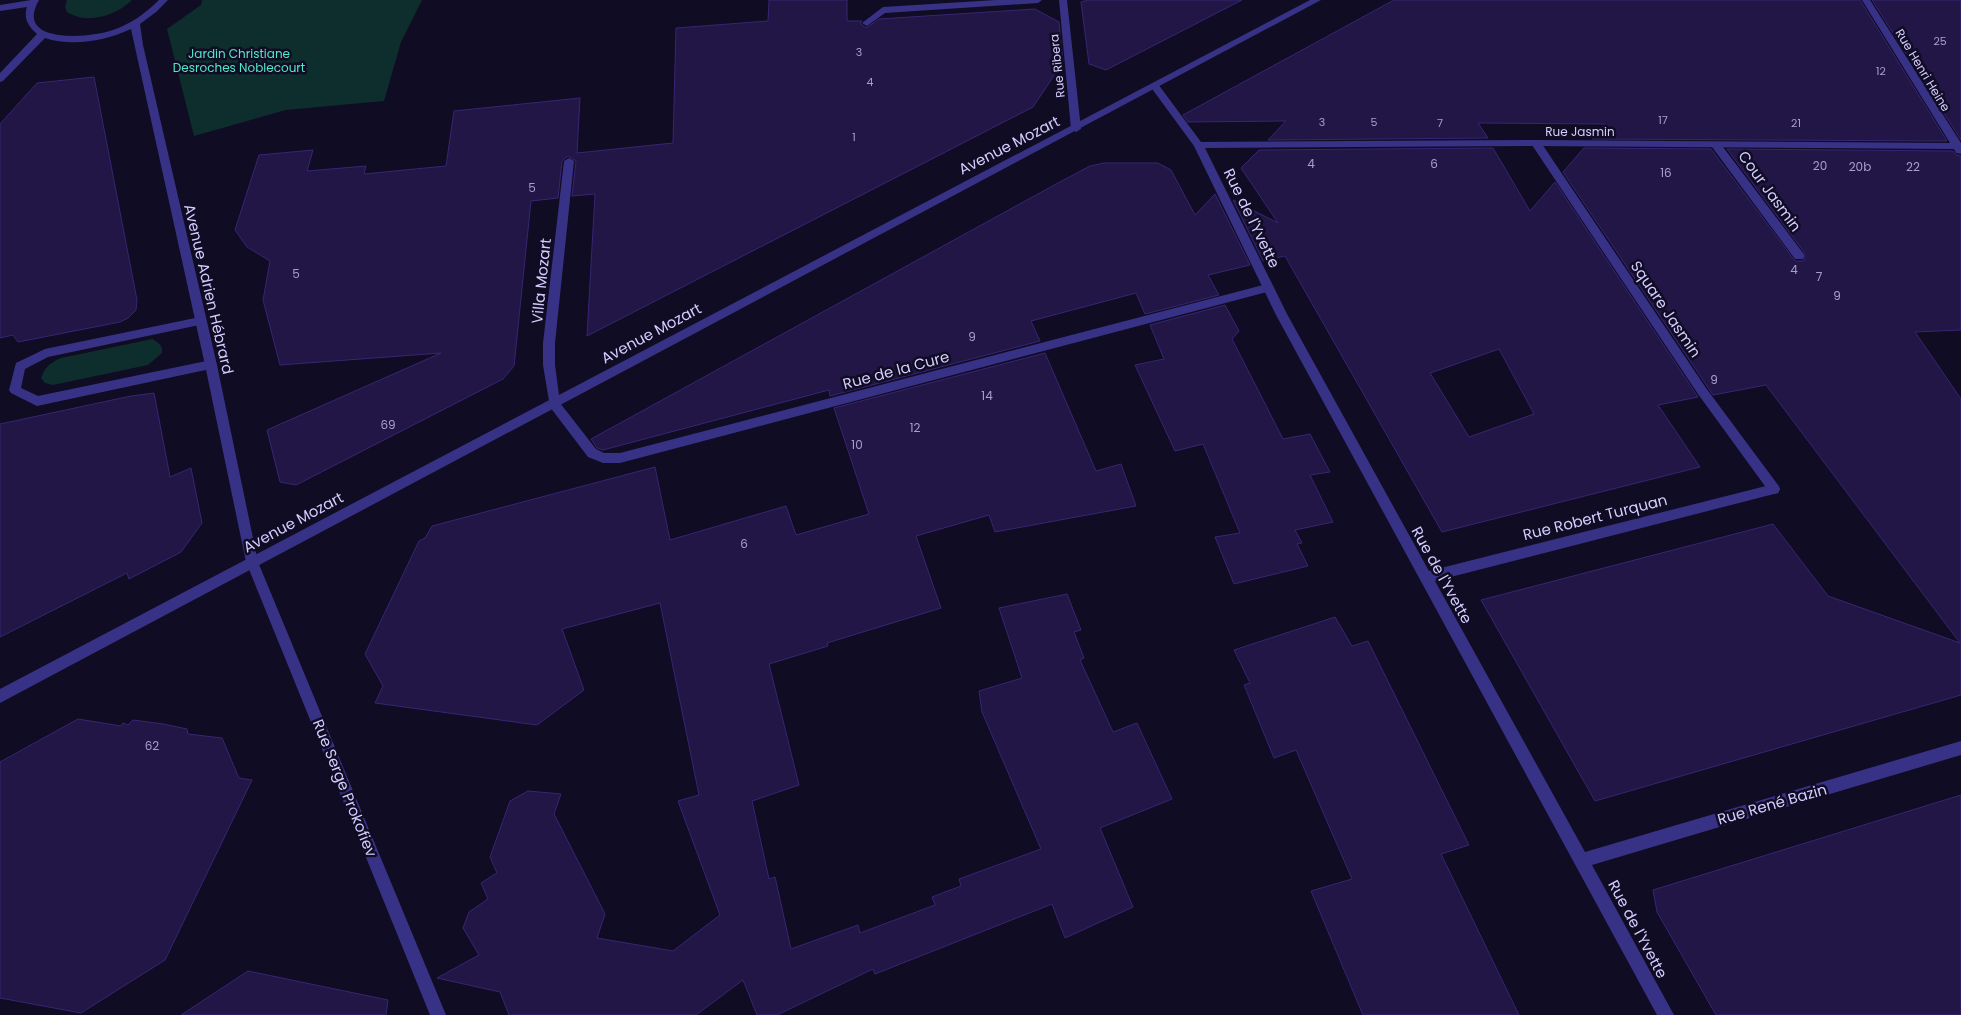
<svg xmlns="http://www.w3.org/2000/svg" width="1961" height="1015" font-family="Poppins,sans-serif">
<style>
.green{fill:#0e2d2d}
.building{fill:#211645;stroke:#372674;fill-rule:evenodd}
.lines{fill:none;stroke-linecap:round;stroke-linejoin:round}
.service{fill:#383286;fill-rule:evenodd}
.pedestrian{fill:#383286;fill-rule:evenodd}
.minor{fill:#383286;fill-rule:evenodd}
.tertiary{fill:#383286;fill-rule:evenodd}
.labels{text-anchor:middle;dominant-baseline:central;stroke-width:5;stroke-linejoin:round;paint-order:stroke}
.far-number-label{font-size:11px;fill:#a79fd0}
.far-park-label{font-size:12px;fill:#4fe9c7;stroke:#100c23}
.far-street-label{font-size:12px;fill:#d4cdff;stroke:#100c23}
.number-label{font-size:12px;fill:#a79fd0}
.street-label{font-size:15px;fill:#d4cdff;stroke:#100c23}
</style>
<rect width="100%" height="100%" fill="#100c23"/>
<path class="green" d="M67,0h65c-16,16 -45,25 -65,12l-2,-5z
M202,0h220l-21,42 -17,59 -98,9 -92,26 -27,-107 34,-24z
M152,339c7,4 11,6 10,14l-14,12 -95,20 -8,-2 -4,-5c3,-10 10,-16 20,-20z"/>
<path class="building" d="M769,0h78v21h15l-2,2 6,5 13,-9 156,-10 24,13 4,40 -30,45 -446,229 8,-142 -23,2 4,-35 -8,-5 -6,5 -4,37 -27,3 -17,165 -11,13 -207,106 -16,-3 -13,-52 174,-77 -161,12 -17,-65 7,-39 -23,-14 -12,-17 24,-75 54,-5 -6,21 59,-5 -2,8 82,-8 8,-55 126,-13 -3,55 96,-10 3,-115 92,-7z
M1088,0h154l-136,70 -17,-6 -8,-62z
M1394,0h466l87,141 -355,-2 13,-15 -127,-1 10,15 -220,2 18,-19 -98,1 -5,-7z
M1872,0h89v140z
M94,77l43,223 -1,10 -8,8 -8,4 -102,20 -5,-7 -13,3v-214l37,-41z
M1493,148l37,63 25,-29 143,215 -40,8 42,62 -258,65 -157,-276 -22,5 -30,-61 45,23 -37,-55 18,-18zM1499,349l35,65 -65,23 -39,-64z
M1584,148l127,1 84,112h9v-9l-77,-103 226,2 3,4 5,1v174l-46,2 46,67v296l-366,106 -114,-201 292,-76 55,72 132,47 -194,-258 -53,10 -150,-223z
M1104,163h54l13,7 24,45 20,-21 35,71 -42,10 11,20 -74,19 -9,-21 -105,28 9,20 -210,55 -1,-6 -226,60 -6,-2 -6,-9 467,-256 32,-17z
M1225,305l14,26 -7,8 51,100 27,-5 20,38 -20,3 23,47 -38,8 7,13 -5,1 11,22 -74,18 -19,-47 25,-4 -37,-89 -28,7 -40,-86 29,-6 -14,-34z
M1045,353l51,118 25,-7 15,42 -141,26 -6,-17 -73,21 25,72 -114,35 1,3 -59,18 30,121 -47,16 17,78 6,-2 16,72 67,-24 2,8 75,-28 -3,-8 29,-11 -2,-7 82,-30 -59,-137 -3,-21 43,-13 -23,-70 68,-14 14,36 -7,2 10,26 -4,2 33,72 24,-9 35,76 -72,29 33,79 -68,31 -13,-34 -177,70 -2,-5 -96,46h-20l-14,-35 -47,35h-187l-9,-23 -63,-14 42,-23 -16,-27 6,-16 19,-13 -7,-16 16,-10 -7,-16 20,-56 18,-10 33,3 -7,20 51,100 -8,24 76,13 47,-36 -42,-114 21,-6 -39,-192 -98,26 22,61 -47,35 -162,-22 8,-17 -18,-32 54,-113 6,-3 7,-12 223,-59 15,73 116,-34 10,29 73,-21 -35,-106z
M154,393l16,84 21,-9 11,55 -21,29 -52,27 -2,-6 -127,64v-213l131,-28z
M1335,617l17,29 16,-5 101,204 -28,9 78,161h-156l-52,-124 41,-12 -56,-129 -22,8 -30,-73 6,-2 -16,-33z
M78,719l43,7 2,-3 5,2 5,-5 30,4 24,5 1,5 34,4 17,40 13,2 -87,180 -84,53 -81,-15v-236z
M1961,795v220h-245l-59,-103 -4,-22z
M248,971l140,29 -2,15h-205z"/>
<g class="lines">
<path class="service" d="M1536,140l4,1 166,247 72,97 2,4 -2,4 -4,1 -4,-1 -72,-99 -166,-249 -1,-2z
M1716,142l4,1 83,110 1,3 -1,3h-8l-83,-112v-4z
M569,158l5,3 -19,182v22l5,38 36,46 8,4h16l647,-169 5,4 -5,4 -647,171h-17l-15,-6 -38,-50 -7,-42v-22l21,-182z
M200,317l4,1 2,3 -2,3 -156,33 -23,12 -4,19 17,8 173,-36 6,5 -2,3 -178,38 -26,-13 -2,-3 7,-27 29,-14z"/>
<path class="pedestrian" d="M996,0h46l-4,3 -153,10 -18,13 -5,-3 21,-16z
M252,556l5,2 1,4 188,453h-16l-184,-453 1,-4z"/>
<path class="minor" d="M31,0h8c-26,45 52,38 74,30 18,-6 33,-17 46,-30h9l-12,12 -16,12 3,21 74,320 41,197 -1,4 -5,2 -5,-2 -1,-4 -41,-197 -74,-336c-26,12 -59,18 -86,9l-42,43 -3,1v-9l37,-39c-8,-7 -14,-15 -10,-27l-27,4v-6z
M1059,0h8l14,129 -5,3 -5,-3z
M1862,0h8l91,143v11l-5,-1 -2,-4 -418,-3 -331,2 82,166 142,257 345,-87 4,1 2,4 -2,4 -4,1 -339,87 150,271 376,-111v14l-369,110 82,150h-17l-381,-700 -82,-169 -44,-60 2,-2h6l43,58 335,-2 414,3z"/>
<path class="tertiary" d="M1310,0h11l-1321,703v-14z"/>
</g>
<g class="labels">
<g class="far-number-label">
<text x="1940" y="41">25</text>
<text x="859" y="52">3</text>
<text x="1881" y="71">12</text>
<text x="870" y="82">4</text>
<text x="1663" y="120">17</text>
<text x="1322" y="122">3</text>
<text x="1374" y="122">5</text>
<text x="1440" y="123">7</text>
<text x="1796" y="123">21</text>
<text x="854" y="137">1</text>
</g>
<g class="far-park-label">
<text x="239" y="53">Jardin Christiane<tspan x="239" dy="14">Desroches Noblecourt</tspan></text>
</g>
<g class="far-street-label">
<text transform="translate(1057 66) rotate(-96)">Rue Ribera</text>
<text transform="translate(1923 70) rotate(59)">Rue Henri Heine</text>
<text x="1580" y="131">Rue Jasmin</text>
</g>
<g class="number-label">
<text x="1311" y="163">4</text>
<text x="1434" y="163">6</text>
<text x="1820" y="165">20</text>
<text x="1860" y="166">20b</text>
<text x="1913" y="166">22</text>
<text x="1666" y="172">16</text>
<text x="532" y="187">5</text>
<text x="1794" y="269">4</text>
<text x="296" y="273">5</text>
<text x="1819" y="276">7</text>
<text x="1837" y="295">9</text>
<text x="972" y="336">9</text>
<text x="1714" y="379">9</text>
<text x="987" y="395">14</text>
<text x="388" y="424">69</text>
<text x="915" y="427">12</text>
<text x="857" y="444">10</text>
<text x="744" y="543">6</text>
<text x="152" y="745">62</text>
</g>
<g class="street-label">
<text transform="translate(1009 145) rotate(-27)">Avenue Mozart</text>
<text transform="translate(1770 191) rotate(54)">Cour Jasmin</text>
<text transform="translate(1252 218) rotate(64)">Rue de l'Yvette</text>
<text transform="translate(541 281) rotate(-84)">Villa Mozart</text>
<text transform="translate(209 289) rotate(77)">Avenue Adrien Hébrard</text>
<text transform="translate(1666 309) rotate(56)">Square Jasmin</text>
<text transform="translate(651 333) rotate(-28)">Avenue Mozart</text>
<text transform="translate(896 370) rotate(-15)">Rue de la Cure</text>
<text transform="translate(1595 517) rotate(-14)">Rue Robert Turquan</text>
<text transform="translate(293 522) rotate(-28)">Avenue Mozart</text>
<text transform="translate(1442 575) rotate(61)">Rue de l'Yvette</text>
<text transform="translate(345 788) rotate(68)">Rue Serge Prokofiev</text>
<text transform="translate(1772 804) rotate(-16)">Rue René Bazin</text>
<text transform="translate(1638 929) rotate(62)">Rue de l'Yvette</text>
</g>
</g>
</svg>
